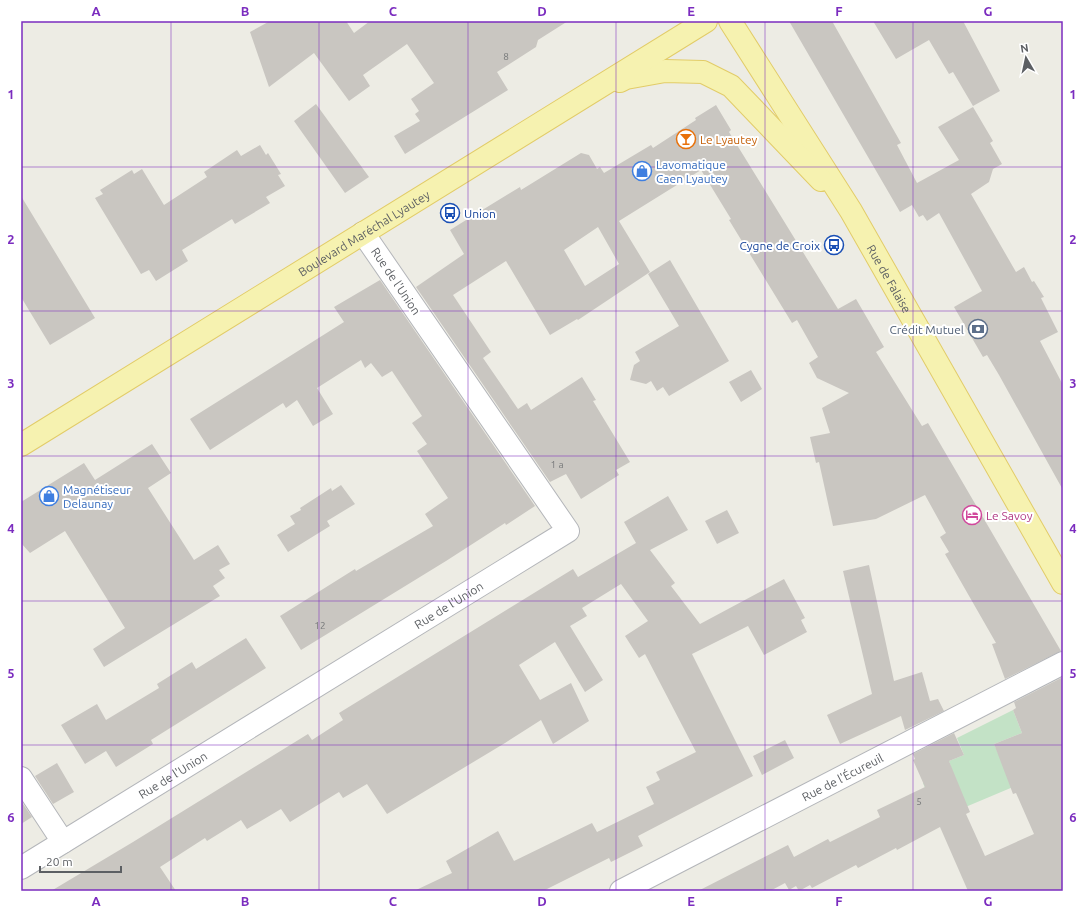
<svg xmlns="http://www.w3.org/2000/svg" width="1084" height="912" font-family="Ubuntu,sans-serif">
<style>
.green{fill:#c3e2c6}
.building{fill:#c9c6c1;fill-rule:evenodd}
.lines{fill:none;stroke-linecap:round;stroke-linejoin:round}
.minor-casing{stroke:#b4b6ba;stroke-width:24}
.major-casing{stroke:#e2cc68;stroke-width:24}
.minor{stroke:#fff;stroke-width:22}
.major{stroke:#f6f2b0;stroke-width:22}
.grid{fill:none;stroke:#7b2cbf;stroke-width:1;stroke-opacity:0.55}
.labels{text-anchor:middle;dominant-baseline:central;stroke-width:4;stroke-linejoin:round;paint-order:stroke}
.number-label{font-size:10px;fill:#77797a}
.food-label{font-size:12px;fill:#c56008;stroke:#fff;text-anchor:start}
.shop-label{font-size:12px;fill:#366cbe;stroke:#fff;text-anchor:start}
.transit-label{font-size:12px;fill:#164399;stroke:#fff;text-anchor:start}
.street-label{font-size:12px;fill:#5c5f63;stroke:#fff}
.service-label{font-size:12px;fill:#4e5e75;stroke:#fff;text-anchor:end}
.hotel-label{font-size:12px;fill:#b23c85;stroke:#fff;text-anchor:start}
.neatline{fill:none;stroke:#7b2cbf;stroke-width:1.5}
.grid-label{font-size:13px;text-anchor:middle;font-weight:bold;fill:#7b2cbf}
</style>
<rect width="100%" height="100%" fill="#edece4"/>
<path class="green" d="M1013,710l9,23 -28,11 19,43 -76,32 -14,-36 29,-13 -3,-9 15,-6 -7,-17z"/>
<path class="building" d="M270,21h76l8,12 16,-12h198l-30,19 -2,7 -39,25 11,18 -103,64 -11,-18 26,-15 -5,-7 4,-3 -8,-12 23,-16 -27,-39 -44,31 7,11 -21,15 -35,-48 -45,34 -19,-55z
M789,21h43l69,122 -4,2 20,38 42,-23 -21,-33 35,-20 20,34 -3,2 12,21 -9,5 -4,13 -18,12 45,78 8,-5 8,15 2,-1 10,16 -3,1 17,34 -18,9 23,44v105l-64,-115 -12,-20 -4,2 -29,-50 28,-16 -43,-78 -12,8 -4,-6 -4,2 -7,-12 -12,7z
M873,21h90l37,70 -27,15 -20,-34 -4,2 -20,-34 -33,19z
M316,104l53,73 -24,16 -51,-72z
M716,105l15,25 -2,2 109,177 18,-10 28,48 -8,5 46,74 6,-3 133,228 -56,28 -13,-35 4,-1 -51,-89 4,-2 -9,-15 6,-4 -21,-38 -49,24 -43,7 -14,-64 -3,1 -6,-26 20,-4 -8,-25 27,-15 -32,-15 -8,-15 9,-6 -21,-37 -5,3 -63,-103 2,-1 -30,-49 -82,51 31,51 -72,48 -1,-1 -27,16 -44,-74 -53,34 38,57 -8,6 35,51 9,-6 4,7 51,-33 14,23 -3,1 37,61 -14,8 3,5 -38,24 -15,-25 -16,8 -134,-195 48,-33 -14,-24 29,-18 41,-25 1,3 60,-37 8,2 8,14 3,-2 4,6 47,-28 2,3 43,-28 -1,-2zM598,227l21,37 -34,22 -21,-36z
M260,145l6,10 2,-2 13,21 -3,1 7,11 -19,11 4,6 -35,21 -3,-5 -50,31 6,11 -32,20 -7,-11 -8,4 -46,-76 8,-4 -3,-4 32,-20 2,4 8,-5 22,36 43,-28 -3,-5 33,-22 4,6z
M21,196l74,122 -45,27 -29,-48z
M670,260l59,101 -60,35 -6,-9 -6,4 -6,-10 -5,3 -16,-4 4,-15 6,-4 -5,-9 44,-26 -31,-52z
M380,280l155,226 -29,19 -1,-2 -59,38 -145,89 -21,-34 75,-47 1,2 77,-45 -8,-12 23,-16 -31,-47 10,-7 -15,-21 10,-7 -30,-45 -10,6 -11,-14 -6,5 -4,-8 -44,28 16,26 -20,12 -16,-26 -11,8 -3,-5 -73,47 -20,-31 154,-97 -10,-15z
M751,370l11,19 -21,13 -12,-20z
M152,444l19,29 -23,15 46,72 24,-15 12,19 -11,6 6,8 -12,8 7,10 -116,71 -11,-18 32,-21 -60,-97 -35,22 -9,-10v-41l63,-39 11,17z
M341,485l14,19 -28,17 3,5 -42,26 -11,-17 18,-11 -5,-8 11,-6 -1,-2 31,-20 1,3z
M668,496l20,34 -38,20 25,33 -4,3 29,38 84,-45 21,39 -4,2 6,12 -43,23 -16,-29 -56,28 61,122 -115,60 5,10 -32,16 -2,-4 -66,33h-129l38,-18 -6,-12 52,-30 16,30 78,-38 5,9 57,-28 -8,-17 14,-7 -4,-8 40,-20 -51,-98 -6,4 -14,-22 23,-15 -27,-37 -39,24 5,8 -17,10 33,54 -18,12 -30,-50 -36,23 21,35 31,-17 18,38 -36,23 -12,-24 -36,23 -118,71 -20,-30 -24,14 -4,-6 -49,30 -9,-13 -34,20 -6,-9 -34,21 -2,-3 -45,29 16,24h-125l82,-49 175,-108 4,6 31,-20 -4,-7 234,-144 5,8 58,-34 -12,-21z
M727,510l12,23 -22,11 -12,-23z
M869,565l25,116 28,-9 8,29 8,-2 6,12 -39,19 -4,-14 -61,28 -13,-29 45,-21 -29,-123z
M246,638l20,30 -115,72 2,4 -37,23 -10,-16 -21,13 -24,-39 36,-21 9,16 53,-32 -2,-4 35,-22 4,7z
M1063,677v214h-95l-28,-64 -43,23 -1,-2 -38,20 -2,-3 -44,23 -2,-3 -11,6 -3,-5 -7,4 -4,-7 -15,8h-72l90,-46 6,12 34,-18 2,3 50,-25 -3,-7 48,-23 -12,-27 2,-1 -2,-5 41,-21 10,22 -15,6 21,51 -4,2 19,42 49,-22 -18,-41 -3,1 -19,-50 28,-11 -9,-23 3,-2 -2,-6z
M785,740l9,18 -32,17 -9,-19z
M57,763l17,29 -21,12 -18,-28z
M21,801l11,16 -11,7z"/>
<g class="lines">
<g class="minor-casing">
<g id="minor">
<path d="M21,778l42,64"/>
<path id="s1" d="M21,868l547,-337 -205,-298"/>
<path id="s2" d="M621,891l442,-228"/>
</g>
</g>
<g class="major-casing">
<g id="major">
<path id="s3" d="M730,21l121,190 212,372"/>
<path d="M620,81l6,-3 39,-7 38,1 28,14 90,94"/>
<path id="s4" d="M21,445l685,-424"/>
</g>
</g>
<use href="#minor" class="minor"/>
<use href="#major" class="major"/>
</g>
<path class="grid" d="M171,21v870M319,21v870M468,21v870M616,21v870M765,21v870M913,21v870M21,167h1042M21,311h1042M21,456h1042M21,601h1042M21,745h1042"/>
<defs>
<g id="bar-ring" transform="scale(1)"><circle r="9.5" fill="#fff" stroke="#e8710a" stroke-width="1.5"/><path d="M-6-5H6L.8 .8V4.5H3.5V6h-7V4.5H-.8V.8Z" fill="#e8710a"/></g>
<g id="shop-ring" transform="scale(1)"><circle r="9.5" fill="#fff" stroke="#3f7fe0" stroke-width="1.5"/><path d="M-5-2.5h2.3a2.7 3.5 0 0 1 5.4 0H5L5.5 6h-11ZM-1.5-2.5h3a1.5 2.3 0 0 0-3 0Z" fill="#3f7fe0"/></g>
<g id="bus-ring" transform="scale(1)"><circle r="9.5" fill="#fff" stroke="#1a4fb4" stroke-width="1.5"/><path d="M-5-6H5V4H4V6H2V4H-2V6H-4V4H-5ZM-3.5-4V0h7V-4ZM-3.5 1.2v1.5H-2V1.2ZM2 1.2v1.5H3.5V1.2Z" fill="#1a4fb4"/></g>
<g id="bank-ring" transform="scale(1)"><circle r="9.5" fill="#fff" stroke="#5c6f8a" stroke-width="1.5"/><path d="M-6-4H6V4H-6ZM0-2.3a2.3 2.3 0 1 0 0 4.6a2.3 2.3 0 1 0 0-4.6Z" fill="#5c6f8a"/></g>
<g id="hotel-ring" transform="scale(1)"><circle r="9.5" fill="#fff" stroke="#d1479c" stroke-width="1.5"/><path d="M-6-4.5h1.5V1H6V5H4.5V3h-9V5H-6ZM-4 0a1.8 1.8 0 1 1 3.6 0ZM.5 0V-2.5h3Q6-2.5 6 0Z" fill="#d1479c"/></g>
</defs>
<g fill-rule="evenodd">
<use href="#bar-ring" x="686" y="139"/>
<use href="#shop-ring" x="642" y="171"/>
<use href="#bus-ring" x="450" y="213"/>
<use href="#bus-ring" x="834" y="245"/>
<use href="#bank-ring" x="978" y="329"/>
<use href="#shop-ring" x="49" y="496"/>
<use href="#hotel-ring" x="972" y="515"/>
</g>
<g class="labels">
<g class="number-label">
<text x="506" y="56">8</text>
<text x="557" y="464">1 a</text>
<text x="320" y="625">12</text>
<text x="919" y="801">5</text>
</g>
<g class="food-label">
<text x="700" y="139">Le Lyautey</text>
</g>
<g class="shop-label">
<text x="656" y="164">Lavomatique<tspan x="656" dy="14">Caen Lyautey</tspan></text>
<text x="63" y="489">Magnétiseur<tspan x="63" dy="14">Delaunay</tspan></text>
</g>
<g class="transit-label">
<text x="464" y="213">Union</text>
<text x="820" y="245" text-anchor="end">Cygne de Croix</text>
</g>
<g class="street-label">
<text stroke="none"><textPath href="#s4" startOffset="403">Boulevard Maréchal Lyautey</textPath></text>
<text stroke="none"><textPath href="#s3" startOffset="303">Rue de Falaise</textPath></text>
<text transform="translate(396 281) rotate(56)">Rue de l'Union</text>
<text stroke="none"><textPath href="#s1" startOffset="502">Rue de l'Union</textPath></text>
<text stroke="none"><textPath href="#s1" startOffset="178">Rue de l'Union</textPath></text>
<text stroke="none"><textPath href="#s2" startOffset="249">Rue de l'Écureuil</textPath></text>
</g>
<g class="service-label">
<text x="964" y="329">Crédit Mutuel</text>
</g>
<g class="hotel-label">
<text x="986" y="515">Le Savoy</text>
</g>
</g>
<rect width="1084" height="912" fill="none" stroke="#ffffff" stroke-width="44"/>
<g transform="translate(1026 58) rotate(351)" stroke="#ffffff" stroke-width="3" paint-order="stroke">
<path d="M0-3L7 15L0 10L-7 15Z" fill="#5c5f63"/>
<text y="-6" font-size="11" font-weight="bold" text-anchor="middle" fill="#5c5f63">N</text>
</g>
<path d="M40 866v6h81v-6" fill="none" stroke="#5c5f63" stroke-width="2"/>
<text x="46" y="866" font-size="12" fill="#5c5f63" stroke="#ffffff" stroke-width="3" paint-order="stroke">20 m</text>
<rect x="22" y="22" width="1040" height="868" class="neatline"/>
<g class="grid-label">
<text x="96" y="16">A</text>
<text x="245" y="16">B</text>
<text x="393" y="16">C</text>
<text x="542" y="16">D</text>
<text x="691" y="16">E</text>
<text x="839" y="16">F</text>
<text x="988" y="16">G</text>
<text x="11" y="99">1</text>
<text x="1073" y="99">1</text>
<text x="11" y="244">2</text>
<text x="1073" y="244">2</text>
<text x="11" y="388">3</text>
<text x="1073" y="388">3</text>
<text x="11" y="533">4</text>
<text x="1073" y="533">4</text>
<text x="11" y="678">5</text>
<text x="1073" y="678">5</text>
<text x="11" y="822">6</text>
<text x="1073" y="822">6</text>
<text x="96" y="906">A</text>
<text x="245" y="906">B</text>
<text x="393" y="906">C</text>
<text x="542" y="906">D</text>
<text x="691" y="906">E</text>
<text x="839" y="906">F</text>
<text x="988" y="906">G</text>
</g>
</svg>
